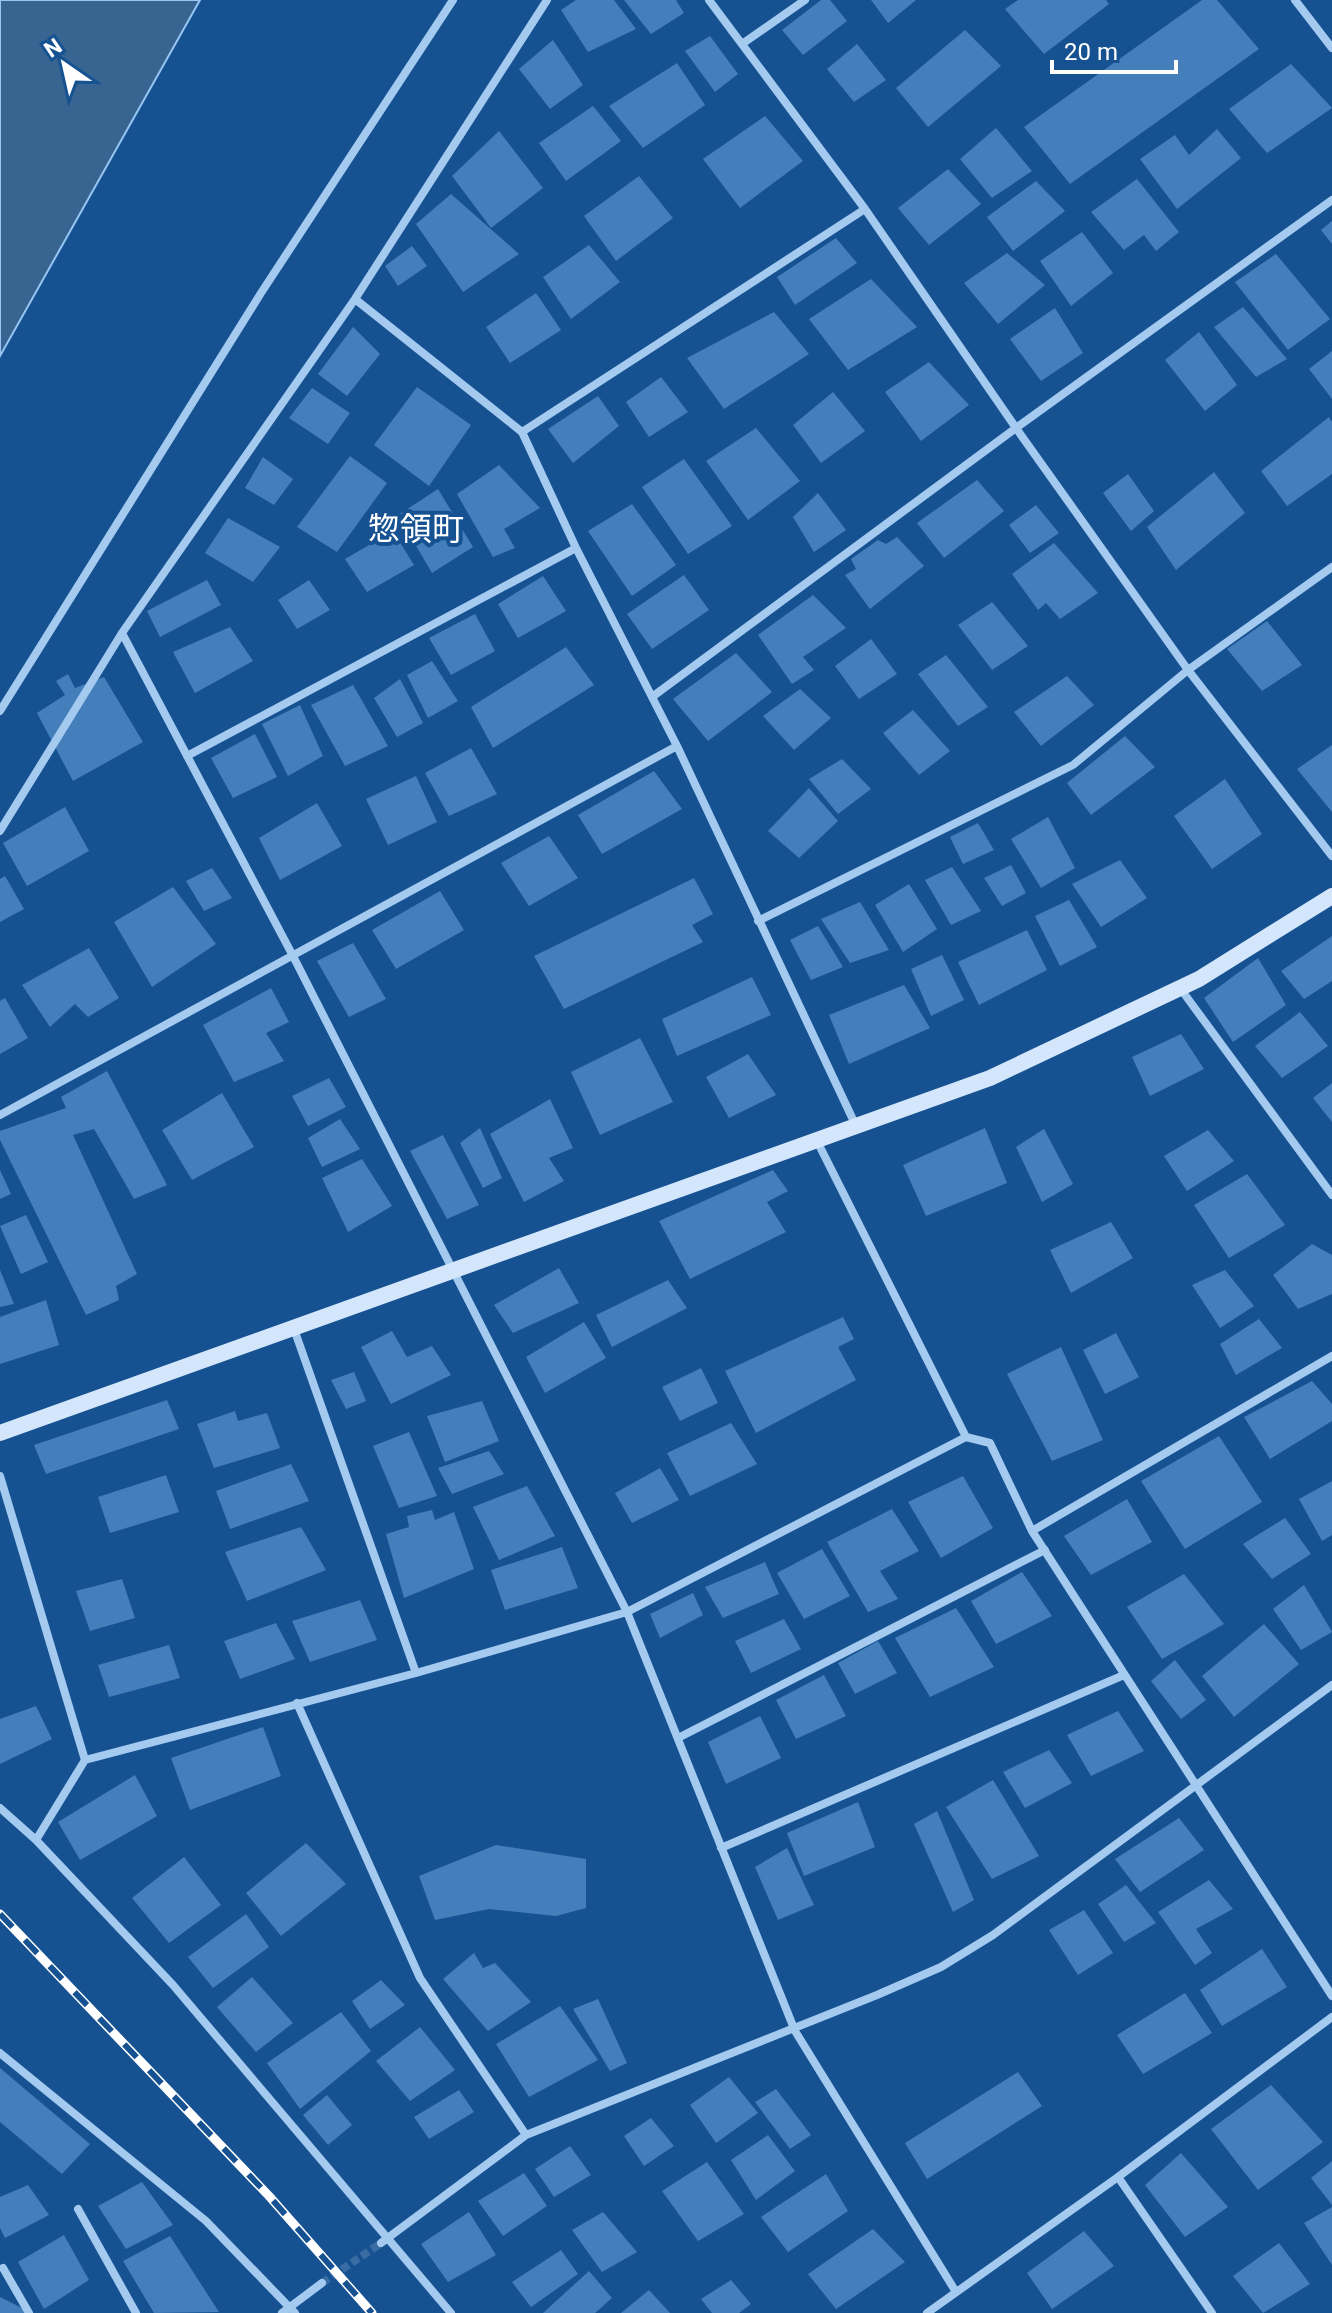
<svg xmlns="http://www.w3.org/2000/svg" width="1332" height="2313" font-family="Roboto,'Noto Sans JP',sans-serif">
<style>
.water{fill:#386492;stroke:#97c6f3;stroke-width:2}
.building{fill:#447ebb}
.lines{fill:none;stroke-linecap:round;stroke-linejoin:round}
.street-tunnel{stroke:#396ca2;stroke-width:8;stroke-dasharray:8 4;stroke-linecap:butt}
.street{stroke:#a5caf0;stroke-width:8}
.secondary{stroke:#d3e6fb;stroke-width:16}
.rail-casing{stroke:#fff;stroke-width:9}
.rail{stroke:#165292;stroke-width:6;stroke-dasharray:18;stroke-linecap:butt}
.labels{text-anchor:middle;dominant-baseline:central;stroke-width:8;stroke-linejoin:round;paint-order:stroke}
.quarter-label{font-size:32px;fill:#fff;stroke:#165292}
</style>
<rect width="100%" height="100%" fill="#165292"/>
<path class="water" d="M0,0h200l-200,356z"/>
<path class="building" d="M576,0h38l22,29 -48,23 -27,-42z
M624,0h52l8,13 -33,21z
M821,0h9l17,21 -44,34 -21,-25z
M871,0h45l-28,23z
M1018,0h88l3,4 -65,50 -39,-45z
M1202,0h15l42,49 -189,135 -46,-57z
M965,30l36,36 -73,61 -32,-39z
M710,36l28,38 -23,18 -30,-41z
M553,40l30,45 -33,24 -31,-40z
M857,44l29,36 -32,22 -27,-33z
M677,63l28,42 -62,43 -34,-42z
M1291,64l41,44 -65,45 -38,-44z
M593,106l28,35 -55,40 -27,-38z
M765,116l38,45 -63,47 -37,-49z
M996,128l36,43 -40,27 -32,-39z
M1217,129l24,29 -64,51 -37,-50 35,-24 14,20z
M499,131l44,57 -52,40 -39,-52z
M948,169l33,35 -52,41 -31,-37z
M639,176l34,42 -57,43 -32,-45z
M1137,179l42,53 -23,19 -12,-16 -20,15 -33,-38z
M1036,181l29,30 -52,40 -26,-34z
M451,194l68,60 -56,38 -47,-68z
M1332,221v23l-11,-14z
M1082,232l31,41 -42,33 -31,-45z
M836,238l21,25 -62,42 -18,-28z
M589,245l31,37 -49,37 -28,-42z
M412,246l15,20 -29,20 -13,-20z
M1007,253l38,32 -47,39 -34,-41z
M1276,254l54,65 -42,31 -53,-68z
M871,279l46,48 -69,43 -39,-51z
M536,293l25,37 -51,33 -24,-36z
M1243,307l44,52 -31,18 -42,-50z
M1055,308l28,45 -42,28 -31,-42z
M774,312l35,42 -85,55 -37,-51z
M353,327l27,27 -33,42 -29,-22z
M1199,332l38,53 -32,26 -40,-51z
M1332,351v48l-23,-30z
M929,362l40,43 -48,36 -36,-49z
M661,377l27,35 -39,25 -23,-35z
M417,387l54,38 -42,61 -55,-41z
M312,388l38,25 -22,31 -39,-26z
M833,392l32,39 -44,32 -28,-38z
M598,396l21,30 -46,37 -25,-34z
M1329,417l3,5v52l-45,32 -26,-35z
M756,428l44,53 -52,39 -42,-59z
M350,456l37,27 -50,69 -40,-25z
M263,457l30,22 -19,26 -29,-17z
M684,459l48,67 -44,28 -46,-67z
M499,465l41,43 -36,21 11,19 -22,9 -36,-63z
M1214,472l31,41 -69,57 -29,-43z
M1128,474l26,37 -23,20 -28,-38z
M977,480l27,31 -60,47 -27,-35z
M438,489l35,58 -41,26 -34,-58z
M818,493l28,37 -32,22 -21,-35z
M632,504l44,61 -44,31 -44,-65z
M1036,505l23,28 -29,20 -21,-28z
M228,518l52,29 -27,35 -48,-29z
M393,531l21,34 -47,27 -22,-33z
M897,537l27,29 -54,43 -25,-34 11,-6 -5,-10 27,-19 8,4z
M1054,543l44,50 -38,26 -14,-16 -8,7 -26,-36z
M684,575l25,35 -57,39 -25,-35z
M543,576l23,35 -48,27 -20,-34z
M207,580l14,25 -61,32 -13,-26z
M309,580l21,30 -33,19 -19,-29z
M813,595l33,33 -43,29 11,13 -22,14 -34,-49z
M992,602l36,44 -36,24 -34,-45z
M475,614l20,37 -44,24 -22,-37z
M1267,621l35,44 -40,26 -35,-42z
M230,627l23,34 -58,32 -22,-41z
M871,639l26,35 -38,25 -24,-33z
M566,647l28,38 -101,63 -22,-41z
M736,653l36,39 -64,49 -35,-42z
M946,655l42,52 -30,19 -40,-52z
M432,661l26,40 -30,17 -21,-43z
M68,674l7,14 29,-11 39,65 -70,39 -36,-68 28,-18 -9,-14z
M1067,676l27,29 -53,41 -27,-34z
M400,679l23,44 -26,14 -23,-39z
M353,685l35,61 -43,20 -34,-61z
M800,689l31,29 -37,32 -31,-34z
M300,705l23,51 -35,20 -26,-52z
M913,710l37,41 -31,24 -36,-42z
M255,734l22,43 -44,21 -22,-40z
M1125,736l30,31 -64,48 -24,-32z
M1332,745v67l-35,-43z
M471,748l26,46 -48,22 -24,-43z
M842,759l29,30 -33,25 -29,-35z
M654,771l28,38 -80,45 -24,-39z
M416,776l21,46 -49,23 -22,-46z
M1225,779l37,55 -50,35 -38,-53z
M809,788l29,33 -39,37 -31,-27z
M317,803l25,43 -62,34 -21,-42z
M65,807l24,44 -62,35 -24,-43z
M1048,817l27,51 -34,20 -30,-49z
M978,823l16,27 -31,14 -13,-27z
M549,836l29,42 -49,28 -28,-43z
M1120,860l27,38 -46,29 -29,-43z
M1011,865l15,28 -24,13 -18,-28z
M952,867l29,44 -30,14 -26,-45z
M212,868l20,30 -28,13 -18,-30z
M5,876l19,33 -24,13v-43z
M694,878l19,36 -21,11 11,17 -139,67 -30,-53z
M909,884l28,45 -34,23 -28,-47z
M173,887l43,57 -64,43 -38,-65z
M440,891l24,39 -68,39 -24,-39z
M1069,900l28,47 -37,19 -25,-50z
M860,902l29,48 -39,13 -29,-44z
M818,926l25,41 -32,13 -21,-40z
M1027,930l20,40 -68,35 -21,-43z
M1332,936v45l-28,18 -23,-28z
M353,943l33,56 -37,18 -32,-56z
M89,948l30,50 -31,19 -13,-13 -25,23 -28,-42z
M942,955l22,45 -33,16 -20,-47z
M1258,958l28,47 -53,37 -29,-44z
M752,977l19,38 -94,41 -15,-37z
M904,985l26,43 -81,36 -20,-49z
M271,988l18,34 -23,11 18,28 -50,21 -31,-57z
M5,998l23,40 -28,16v-53z
M1300,1012l28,34 -46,32 -27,-32z
M1181,1034l23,35 -54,27 -18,-39z
M640,1038l33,64 -73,33 -29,-63z
M748,1054l28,41 -47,23 -23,-41z
M107,1071l60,114 -33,14 -40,-70 -21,6 64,139 -21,12 3,14 -33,15 -86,-175v-9l66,-23 -5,-11z
M329,1078l17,29 -38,19 -16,-30z
M1332,1083v39l-19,-24z
M222,1093l32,54 -62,33 -30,-50z
M550,1099l23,49 -24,10 15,23 -40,21 -34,-68z
M340,1119l20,30 -38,18 -14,-29z
M480,1128l22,50 -19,10 -23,-45z
M985,1128l22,55 -81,33 -23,-51z
M1044,1129l29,55 -31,18 -26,-55z
M1208,1130l26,31 -47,30 -23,-35z
M443,1135l36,70 -32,14 -37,-68z
M362,1159l30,47 -44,26 -26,-54z
M0,1170l11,24 -11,5z
M773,1170l15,21 -21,11 19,30 -96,47 -31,-58z
M1247,1174l38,51 -56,33 -35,-53z
M26,1215l22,47 -27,12 -21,-48z
M1111,1222l22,36 -62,35 -21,-43z
M1312,1244l20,11v39l-34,15 -25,-34z
M559,1268l20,35 -66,30 -19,-28z
M0,1270l14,34 -14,3z
M1225,1270l29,36 -34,22 -28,-43z
M668,1280l19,28 -75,39 -16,-32z
M46,1300l13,45 -59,19v-47z
M843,1317l11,22 -16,8 18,33 -100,53 -31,-62z
M1259,1319l23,29 -46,27 -16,-31z
M584,1322l22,36 -61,35 -19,-36z
M392,1331l15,26 25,-11 19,29 -60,29 -30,-57z
M1116,1333l23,44 -34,17 -22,-44z
M1061,1347l42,93 -51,21 -45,-87z
M701,1368l17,35 -38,18 -18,-34z
M354,1372l12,29 -20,8 -15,-29z
M1312,1381l20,23v17l-62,38 -26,-42z
M167,1400l12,29 -133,45 -12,-29z
M482,1401l17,40 -54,21 -18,-46z
M235,1411l3,10 29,-8 13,35 -66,20 -17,-44z
M731,1423l26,41 -67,32 -23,-43z
M409,1432l28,64 -38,12 -26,-62z
M1219,1436l43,66 -77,47 -44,-68z
M489,1451l15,23 -52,20 -14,-26z
M291,1464l18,37 -79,28 -14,-38z
M660,1468l19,32 -47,23 -17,-30z
M166,1475l13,37 -69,21 -12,-36z
M963,1476l30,52 -52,30 -33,-56z
M1332,1481v54l-10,6 -23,-42z
M527,1486l28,50 -56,24 -26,-53z
M1127,1499l25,43 -61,33 -27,-39z
M892,1509l27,42 -39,20 18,28 -30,13 -41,-70z
M432,1510l3,10 19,-8 20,57 -70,29 -18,-64 23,-7 -2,-11z
M1285,1518l26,36 -39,25 -29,-35z
M301,1527l25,43 -79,31 -22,-49z
M562,1547l16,41 -73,22 -14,-40z
M822,1549l28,47 -46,23 -27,-46z
M765,1562l14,32 -56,24 -18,-31z
M1022,1572l30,44 -56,28 -25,-43z
M1184,1574l40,50 -62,35 -35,-52z
M122,1579l13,39 -45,13 -14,-40z
M1304,1585l28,47 -31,18 -28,-41z
M693,1593l10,22 -43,23 -10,-24z
M360,1600l17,40 -67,22 -18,-41z
M956,1608l38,59 -64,30 -35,-59z
M784,1619l17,30 -50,24 -16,-32z
M276,1623l19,36 -55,20 -16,-38z
M1264,1624l35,40 -65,53 -32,-41z
M878,1641l19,32 -42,21 -17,-31z
M169,1645l11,33 -71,19 -11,-32z
M1175,1660l31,40 -25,19 -30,-38z
M824,1675l22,41 -50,23 -20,-39z
M36,1706l16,33 -52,25v-45z
M1118,1711l26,40 -53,25 -24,-41z
M760,1716l21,42 -55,26 -18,-42z
M263,1727l18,49 -91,34 -19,-52z
M1049,1750l23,33 -47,25 -22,-36z
M135,1775l22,41 -77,44 -22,-38z
M993,1780l46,76 -47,23 -46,-72z
M858,1802l17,45 -71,29 -17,-43z
M937,1811l37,89 -21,12 -39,-88z
M1179,1818l25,32 -64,42 -25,-33z
M306,1843l40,41 -65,52 -35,-43z
M496,1845l90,14v49l-30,8 -67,-7 -54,11 -16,-44z
M787,1848l27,57 -36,15 -23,-53z
M184,1857l37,48 -52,38 -37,-45z
M1209,1880l24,29 -37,20 16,24 -17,12 -37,-53z
M1126,1885l30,38 -32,19 -26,-38z
M1084,1910l29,43 -35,22 -29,-45z
M246,1914l23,33 -56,41 -25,-31z
M1262,1949l25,38 -65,39 -22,-36z
M474,1953l9,15 12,-5 36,39 -43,29 -45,-52z
M252,1977l41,46 -37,29 -39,-45z
M381,1980l24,25 -35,24 -18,-28z
M1185,1993l27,40 -69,41 -26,-39z
M598,1999l29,64 -17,8 -37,-62z
M560,2006l38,54 -69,37 -33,-53z
M341,2012l30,39 -71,58 -33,-46z
M420,2027l35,43 -45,31 -34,-40z
M0,2068l90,76 -28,30 -62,-52z
M1018,2072l24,34 -115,73 -22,-36z
M729,2077l29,36 -42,30 -26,-38z
M1271,2085l52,57 -65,48 -47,-61z
M776,2089l35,46 -21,14 -35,-47z
M459,2090l15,22 -45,27 -15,-22z
M327,2095l25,30 -24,20 -25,-30z
M651,2118l23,28 -30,20 -20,-30z
M768,2135l27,36 -39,29 -25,-40z
M570,2146l21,29 -37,22 -19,-28z
M1181,2153l47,54 -43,30 -40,-52z
M1332,2161v44l-21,-27z
M707,2162l37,52 -46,27 -36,-50z
M524,2173l23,33 -44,30 -25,-35z
M826,2174l22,37 -60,41 -27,-35z
M142,2182l31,43 -47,24 -28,-43z
M28,2185l21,30 -44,23 -5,-10v-31z
M1332,2207v58l-28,-42z
M469,2212l27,43 -48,27 -27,-38z
M603,2212l34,40 -35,20 -30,-42z
M873,2229l32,33 -69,47 -28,-35z
M1084,2231l30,35 -62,43 -25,-36z
M64,2235l25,45 -45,29 -26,-47z
M170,2236l49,76 -65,1 -31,-52z
M1279,2243l31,41 -47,29 -30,-37z
M561,2250l17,24 -47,33 -19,-25z
M589,2271l23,27 -17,15h-52z
M731,2280l20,24 -12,9h-27l-11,-14z
M649,2290l21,23h-49z
M0,2297l26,13 -2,3h-24z"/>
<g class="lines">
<path class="street-tunnel" d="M322,2283l59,-40"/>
<path class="street" d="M709,0l156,209 151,219 316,-228
M1295,0l37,48
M742,44l63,-44
M355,299l167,133 54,116 101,198 179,380
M522,432l343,-223
M122,633l171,323 334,656 168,419 161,261
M652,697l364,-269 172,242 144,186
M0,711l261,-418 192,-293
M187,756l389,-208
M0,831l122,-198 233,-334 192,-299
M758,921l315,-156 115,-95 144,-103
M1180,988l152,207
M0,1115l677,-369
M817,1141l149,296 24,6 42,88 300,465
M294,1329l122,344
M0,1476l85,284 -49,80
M1032,1531l300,-175
M297,1703l123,275 106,157
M678,1738l367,-188
M85,1760l331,-87 211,-61 339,-175
M0,1808l36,32 137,145 278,328
M721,1848l403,-173
M0,2053l206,168 89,92
M1118,2177l94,136
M78,2209l58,104
M381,2243l145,-108 351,-140 64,-28 52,-32 339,-250
M3,2268l26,45
M282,2313l40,-30
M927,2313l191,-136 214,-160"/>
<path class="secondary" d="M0,1433l990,-355 209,-99 133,-83"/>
<g class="rail-casing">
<path id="rail" d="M0,1914l269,282 103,117"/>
</g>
<use href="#rail" class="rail"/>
</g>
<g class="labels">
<g class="quarter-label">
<text x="416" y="529">惣領町</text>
</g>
</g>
<g transform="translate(64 64) rotate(326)" stroke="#165292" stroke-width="6" paint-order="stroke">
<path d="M0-6L14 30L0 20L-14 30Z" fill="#ffffff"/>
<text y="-12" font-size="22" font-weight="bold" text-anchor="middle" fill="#ffffff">N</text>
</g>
<path d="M1052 60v12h124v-12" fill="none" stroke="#ffffff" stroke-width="4"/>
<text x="1064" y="60" font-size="24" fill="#ffffff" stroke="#165292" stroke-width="6" paint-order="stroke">20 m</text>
</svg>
